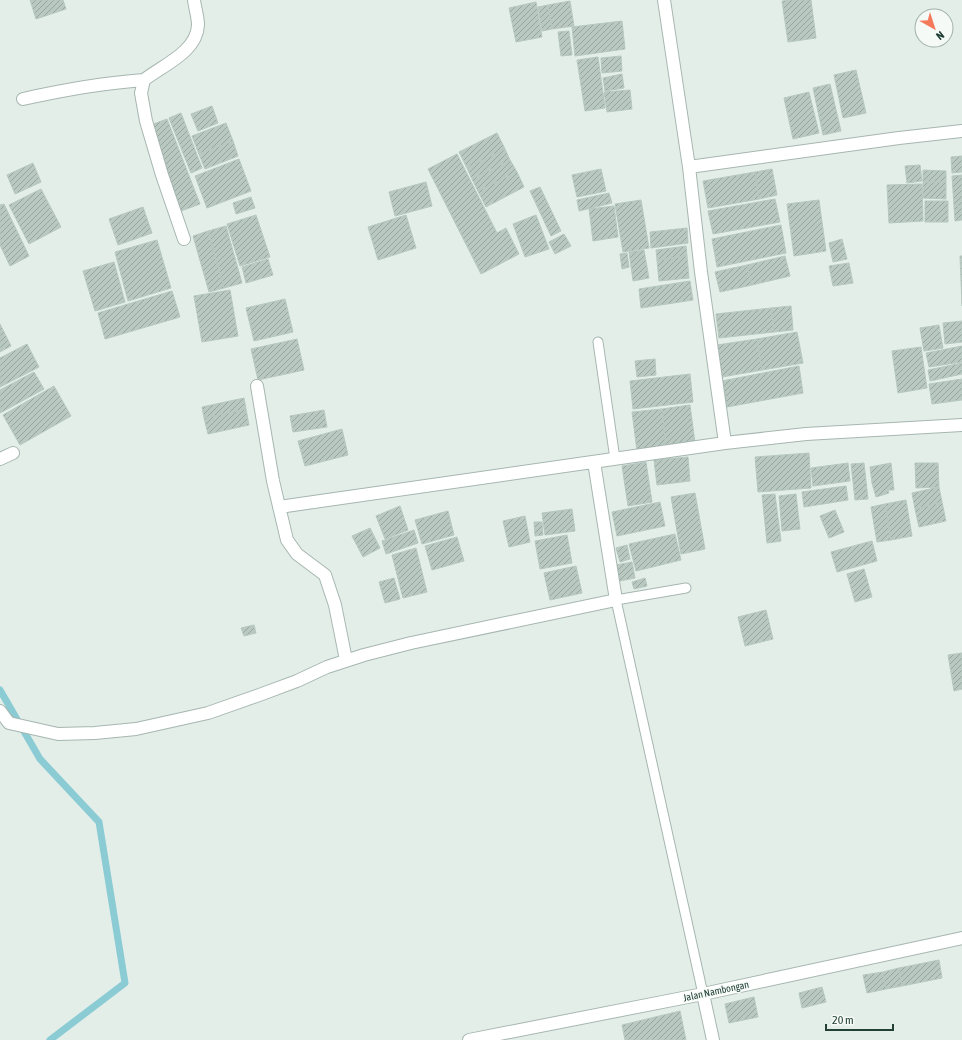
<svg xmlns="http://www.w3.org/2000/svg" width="962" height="1040" font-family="'Asap Condensed',sans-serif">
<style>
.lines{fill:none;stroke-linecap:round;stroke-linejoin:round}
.stream{stroke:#8bcbd4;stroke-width:7}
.building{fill:url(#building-hatch);stroke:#b6c8c0}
.service-casing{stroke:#a6b6b0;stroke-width:11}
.minor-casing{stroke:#a6b6b0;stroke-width:14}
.service{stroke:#fff;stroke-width:9}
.minor{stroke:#fff;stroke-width:12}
.labels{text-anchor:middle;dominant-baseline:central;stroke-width:3;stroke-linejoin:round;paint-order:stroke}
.street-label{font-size:10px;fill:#234037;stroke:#f5faf7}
</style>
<defs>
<pattern id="building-hatch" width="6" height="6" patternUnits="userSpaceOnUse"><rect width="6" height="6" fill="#b9c9c2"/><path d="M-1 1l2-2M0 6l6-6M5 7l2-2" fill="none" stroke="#96a59e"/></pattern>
</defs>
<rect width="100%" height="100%" fill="#e4eee9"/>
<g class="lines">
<path class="stream" d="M0,690l40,69 59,63 26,161 -75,57"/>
</g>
<path class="building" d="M30,0h33l3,9 -30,10z
M790,0h21l5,38 -28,4 -6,-41z
M570,1l4,25 -22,3 -4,-24z
M536,2l6,35 -26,5 -7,-34z
M548,5l4,24 -10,2 -4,-24z
M622,21l3,28 -50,7 -3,-29z
M569,31l3,24 -11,1 -3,-24z
M621,56l1,15 -20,2 -1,-15z
M598,57l7,51 -20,3 -8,-51z
M856,70l10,43 -23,5 -9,-43z
M622,74l2,14 -19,3 -2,-13z
M830,84l11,47 -18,4 -10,-47z
M630,90l2,19 -25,3 -3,-20z
M809,92l10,41 -26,6 -9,-41z
M212,106l6,17 -20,8 -7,-17z
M181,113l21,55 -11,5 -22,-55z
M167,119l33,85 -19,7 -33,-85z
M226,123l7,18 -34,13 -7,-18z
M497,133l8,16 -38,19 -8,-16z
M233,141l5,15 -33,13 -6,-15z
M505,149l5,11 -38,19 -5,-11z
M457,154l40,79 9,-5 13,26 -38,20 -53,-105z
M962,156v16l-10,1 -1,-16z
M239,159l12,32 -44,17 -12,-32z
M510,160l7,12 -39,19 -6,-12z
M33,163l8,19 -26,12 -8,-19z
M920,165l2,16 -15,2 -2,-17z
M601,169l5,22 -29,6 -5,-22z
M772,169l5,26 -18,4 -4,-27z
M923,170l23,1v11h-23z
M517,172l7,15 -38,20 -8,-16z
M755,172l4,27 -51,9 -5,-27z
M962,175v31h-8l-2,-30z
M426,182l6,24 -37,10 -6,-24z
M923,182h23v17l-23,-1z
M922,184l1,37 -34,2 -2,-38z
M540,187l21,44 -10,5 -21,-45z
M41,189l20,38 -32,17 -20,-39z
M609,193l3,10 -33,8 -2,-11z
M251,197l4,11 -19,6 -3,-11z
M775,199l5,23 -67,12 -5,-23z
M641,200l8,48 -26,4 -8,-48z
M819,200l7,51 -32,5 -7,-52z
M925,201h23v21h-23z
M4,204l25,52 -19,10 -10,-21v-40z
M614,206l4,31 -25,4 -4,-32z
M954,206h8v14l-7,1z
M143,207l9,26 -34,12 -9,-26z
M256,215l14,42 -30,9 -13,-42z
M406,215l10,33 -38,12 -10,-33z
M536,215l13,34 -24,8 -12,-33z
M781,225l5,28 -69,14 -5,-28z
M226,226l16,57 -18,5 -16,-57z
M687,228l1,15 -37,5 -1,-16z
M208,231l16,57 -15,4 -16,-56z
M564,234l7,12 -16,8 -6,-12z
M842,239l5,20 -14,3 -4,-19z
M157,240l14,48 -43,13 -13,-49z
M686,246l1,10 -30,4 -1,-10z
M644,250l5,28 -16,3 -4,-29z
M627,253l2,14 -7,2 -2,-15z
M687,256l2,22 -30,3 -2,-21z
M785,256l5,20 -38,9 -5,-20z
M960,256h2v50z
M268,259l5,16 -27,8 -4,-16z
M114,262l11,40 -30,9 -12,-40z
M849,263l4,20 -20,3 -4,-20z
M747,265l5,20 -32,7 -5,-20z
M690,281l3,19 -52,8 -2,-19z
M230,290l8,46 -36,6 -8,-46z
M172,291l8,26 -75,22 -7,-26z
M285,299l8,33 -39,9 -8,-33z
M791,306l2,24 -19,2 -3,-24z
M771,308l3,24 -55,6 -3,-24z
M962,321v21l-17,2 -2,-21z
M0,324l11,22 -11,6z
M939,325l4,23 -19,3 -4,-23z
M797,332l6,31 -41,7 -5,-31z
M297,339l7,31 -46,10 -7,-31z
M757,339l5,31 -40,7 -5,-32z
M27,344l12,23 -39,20v-29z
M962,346v16l-33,5 -3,-14z
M921,347l6,41 -29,5 -6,-42z
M655,359l1,16 -19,2 -2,-16z
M962,363v11l-32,7 -2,-11z
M799,366l4,27 -76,14 -5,-26z
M34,372l10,17 -44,24v-23z
M690,374l3,28 -60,7 -3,-28z
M962,379v21l-30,4 -3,-20z
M54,386l17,30 -51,29 -17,-30z
M244,398l2,11 -42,9 -2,-11z
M690,405l5,38 -29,4 -4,-38z
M246,409l3,16 -41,9 -4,-16z
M662,409l4,38 -29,4 -5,-39z
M324,410l3,17 -34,5 -3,-16z
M342,429l6,26 -43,11 -7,-25z
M809,453l2,35 -53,4 -3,-35z
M688,457l2,24 -33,4 -3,-25z
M646,462l6,40 -24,4 -6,-40z
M848,463l2,18 -37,5 -2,-18z
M864,463l4,36 -13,1 -4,-36z
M891,463l3,27h-6l1,3 -13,4 -4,-14 -2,-16z
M915,463h23l1,24 -23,1z
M846,486l2,14 -44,7 -2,-15z
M939,487l3,15 -27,7 -3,-16z
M695,493l10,56 -24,5 -10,-57z
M775,494l6,47 -14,2 -5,-48z
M796,494l4,35 -18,2 -3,-35z
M906,500l6,36 -21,4 -6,-36z
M660,502l5,24 -48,10 -5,-24z
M942,502l4,19 -27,6 -4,-18z
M885,504l6,36 -14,2 -6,-35z
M400,506l8,24 -23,9 -9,-23z
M572,509l3,22 -30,4 -3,-22z
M835,510l9,22 -15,6 -9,-22z
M448,511l6,24 -32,9 -7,-24z
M525,516l5,26 -21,5 -6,-26z
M534,522h8l1,13 -8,1z
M370,528l10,20 -17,9 -11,-21z
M414,530l4,13 -32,11 -4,-13z
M675,534l6,26 -45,11 -7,-27z
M567,535l5,28 -32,6 -5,-28z
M457,537l7,24 -32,9 -7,-24z
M872,541l5,20 -40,11 -6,-20z
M627,545l3,14 -10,3 -4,-14z
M416,548l11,44 -24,6 -11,-43z
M632,562l3,16 -15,3 -4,-16z
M576,566l6,27 -32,7 -6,-27z
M864,569l8,28 -17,5 -8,-28z
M394,578l6,21 -15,4 -6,-21z
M645,578l2,8 -13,3 -2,-7z
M766,610l7,29 -28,7 -7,-29z
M254,625l2,8 -12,3 -3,-8z
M962,653v36l-8,2 -6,-36z
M939,960l3,18 -40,8 -3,-18z
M899,968l3,18 -16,3 -3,-17z
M883,972l3,17 -19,4 -4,-18z
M822,987l4,15 -24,6 -3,-15z
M754,997l4,20 -29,6 -4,-19z
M680,1011l6,29h-61l-3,-15z"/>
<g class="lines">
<g class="service-casing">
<path id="service" d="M598,342l17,117
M686,588l-70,12 87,394"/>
</g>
<g class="minor-casing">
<path id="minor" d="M664,0l25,167 12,105 24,171
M23,99c40,-9 80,-16 121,-19
M689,167l210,-29 63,-7
M184,239l-22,-64 -16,-54 -5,-28 3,-13c19,-15 53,-28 54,-55 0,-8 -3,-17 -4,-25
M257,386l16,95 14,59 10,14 28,21 10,30 11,55
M0,459l13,-6
M279,507l446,-64 81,-9 156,-9
M0,711l9,12 49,11 37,-1 41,-4 72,-16 54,-19 35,-13 30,-14 37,-12 47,-12 205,-43 -22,-138
M703,994l10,46
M469,1040l234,-46 259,-56"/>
</g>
<use href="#service" class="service"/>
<use href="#minor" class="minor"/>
</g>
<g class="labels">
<g class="street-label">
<text transform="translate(716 991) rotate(-12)">Jalan Nambongan</text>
</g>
</g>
<g transform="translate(934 28) rotate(141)"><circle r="19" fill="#f5faf7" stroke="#a1b0aa"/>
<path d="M0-3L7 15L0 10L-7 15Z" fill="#f57a5b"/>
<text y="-6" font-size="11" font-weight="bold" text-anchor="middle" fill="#234037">N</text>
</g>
<path d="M826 1024v6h67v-6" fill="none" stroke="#234037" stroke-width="2"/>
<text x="832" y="1024" font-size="12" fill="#234037" stroke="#f5faf7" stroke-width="3" paint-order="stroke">20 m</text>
</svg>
